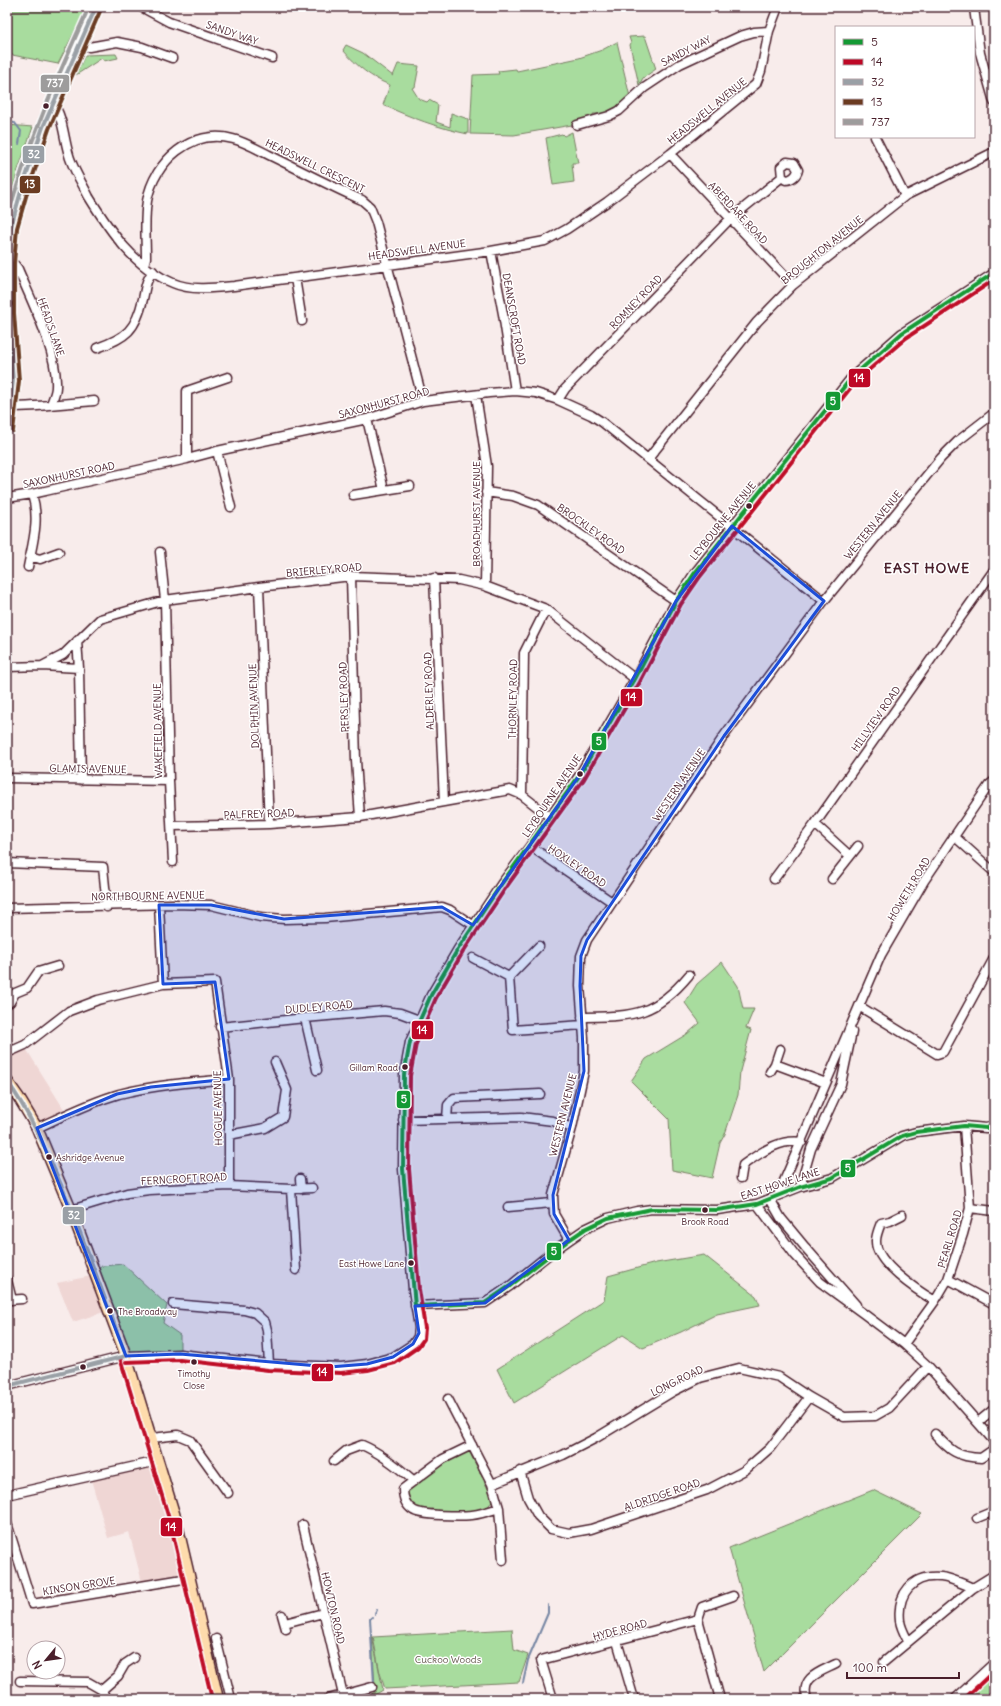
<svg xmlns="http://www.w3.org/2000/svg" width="1001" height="1706" font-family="Delius,sans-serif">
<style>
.built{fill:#efd6d4}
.green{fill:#a8dc9e;stroke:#797e64}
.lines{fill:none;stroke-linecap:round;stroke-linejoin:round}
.stream{stroke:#7686a3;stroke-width:2}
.minor-casing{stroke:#4a1f2b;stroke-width:11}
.major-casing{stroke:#4a1f2b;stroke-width:13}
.minor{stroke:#fff;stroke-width:8}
.major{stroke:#fedbac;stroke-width:10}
.bus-1-casing{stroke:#fff;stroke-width:7}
.bus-2-casing{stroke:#fff;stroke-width:7}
.bus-3-casing{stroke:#fff;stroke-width:7}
.bus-4-casing{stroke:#fff;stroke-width:7}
.bus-5-casing{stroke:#fff;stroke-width:7}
.bus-1{stroke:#149934;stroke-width:4}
.bus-2{stroke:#be0826;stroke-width:4}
.bus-3{stroke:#9aa0a6;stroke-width:4}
.bus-4{stroke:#6b3b21;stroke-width:4}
.bus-5{stroke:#9d9c9c;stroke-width:4}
.marked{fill:#1d4ed8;fill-opacity:0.2;stroke:#1d4ed8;stroke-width:3;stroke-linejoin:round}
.bus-dot{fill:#4a1f2b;stroke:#fff;stroke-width:1.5}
.labels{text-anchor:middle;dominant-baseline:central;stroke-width:3;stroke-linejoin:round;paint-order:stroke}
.bus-label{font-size:9px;fill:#4a1f2b;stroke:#fff;text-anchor:end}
.street-label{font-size:10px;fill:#4a1f2b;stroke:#fff}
.park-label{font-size:10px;fill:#66584e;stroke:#fff}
.district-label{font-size:14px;font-weight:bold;letter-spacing:1px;fill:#4a1f2b;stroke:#fff}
.line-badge{stroke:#fff;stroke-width:1.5}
.badge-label{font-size:11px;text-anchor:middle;font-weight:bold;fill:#fff}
</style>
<rect width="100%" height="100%" fill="#f8eceb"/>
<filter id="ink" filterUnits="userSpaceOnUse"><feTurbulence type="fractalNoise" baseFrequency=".025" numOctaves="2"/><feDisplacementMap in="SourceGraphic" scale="8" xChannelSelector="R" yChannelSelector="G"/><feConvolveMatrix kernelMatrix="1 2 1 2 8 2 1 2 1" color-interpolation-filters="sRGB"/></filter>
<g filter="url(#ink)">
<path class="built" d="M994,61v23l-7,-21z
M25,1047l42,67 -30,14 -30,-48v-26z
M96,1275l14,35 -37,12 -16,-39z
M158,1461l31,117 -46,8 -14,-54 -21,6 -18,-62z"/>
<path class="green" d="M7,7h80l-29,57 -51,-10z
M645,36l11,33 -13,9 -4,7 -9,-40 1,-2 -2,-6z
M617,42l13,55c-14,12 -18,17 -37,17l2,7 -81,14 -44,-1 3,-59 26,-1 -1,-3 18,-2 1,2 62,-13 23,-8z
M346,45l17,8 30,23 5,-12 21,2 -4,21 -3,1 7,11 8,3 2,-2 9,5 -2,17 14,5 1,-14 17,6v15c-30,-6 -58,-17 -85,-29l7,-20c-19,-7 -33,-19 -47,-35z
M116,54l2,4 -14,3 -2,-3 -26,17 9,-20z
M7,125l26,2 -16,46 -10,36z
M572,132l6,31h-6l2,19 -21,3 -7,-47 16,-4 2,2z
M722,962l16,24 5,23h11l-8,19 5,2 -11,41 -2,24 -13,39 -5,9 -8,35 -40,-8 -3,-51 -38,-38 15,-22 41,-25 13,-11 -15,-20 12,-19z
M704,1255l52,41 4,9 -43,9 -36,18 -38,16 -20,-13 -109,68 -17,-34 107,-69 4,-24 48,-13z
M123,1264l44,41 -4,18 17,12v19l-54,2 -33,-89z
M469,1451l24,48 -5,8 -16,5 -56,-2 -8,-9 -2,-12 40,-28z
M873,1490l49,24 -158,158 -35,-124z
M512,1629l2,21 14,5 -9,27 -134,7 -5,-16 -7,-36z
M372,1636l11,54 -15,9 -1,-2 8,-5 -2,-4 2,-2z
M994,1663v36h-38z"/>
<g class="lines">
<path class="stream" d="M7,122l8,1 6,8 -2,13
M375,1614l2,-4
M372,1617l-2,2 4,65
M523,1683l5,-23 20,-47v-8"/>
<g class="minor-casing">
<path id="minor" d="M141,7l28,15 103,36
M971,7h15
M974,8l6,45 14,49
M81,42l4,4 4,1 28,-5 25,5 30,11
M53,104c11,12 11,41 18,57 5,13 12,24 18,36 21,34 45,70 84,86 18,8 42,5 61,3l257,-35 54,-10 22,-12 40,-27 63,-48 86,-70 5,-13 8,-40 9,-24
M577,125l32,-9 10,-5 25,-23 36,-24 60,-28 14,-4 15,-1
M875,137l30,59
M670,154l123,131
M491,251l12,63 12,77
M8,263l7,2 3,4c13,31 40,84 38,118 0,5 -3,12 -5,17
M144,265l2,-7c0,-19 -2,-38 1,-57 7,-40 45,-73 86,-62 12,3 24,10 36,16 31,15 61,31 93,45l8,7 6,15 47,179
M295,278l7,43
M97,348c29,-10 39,-18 46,-49 3,-13 2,-17 10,-28
M476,395l11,71 -2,120
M558,400l7,-11 165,-170 52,-42 -1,-10 6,-5 7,1 4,7c-1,5 -6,10 -12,10l-4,-3
M11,407c28,0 55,-4 83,-6
M367,419l17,71
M7,430l4,-23 2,-26 -5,-68v-50l3,-36 10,-36 22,-64 12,-30 41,-90
M217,451l14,56
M187,459v-68l41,-14
M648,459l109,-137 36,-37 112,-89 89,-44
M486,492l27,4 25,9 138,96
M353,495l57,-9
M7,498l25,-4 155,-35 30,-8 150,-32 56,-18 66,-8 26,-2 21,2 22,7 33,15 11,7 222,179
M160,552l5,48 4,181 4,81
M30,556l10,3 19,-7
M28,567c5,-26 12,-47 4,-73
M351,576l5,185 4,56
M434,578l10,224
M259,587l10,237
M77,641l2,27
M42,666l37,2 2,112
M7,667l35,-1 21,-11 37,-36 65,-19 94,-13 92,-11 108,4 26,6 61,23 89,70
M7,778l162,3
M522,795l2,-142 22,-44
M815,824l35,32
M172,826l97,-2 91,-7 150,-27 12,5 28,22
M954,836l40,36
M530,846l82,56
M7,863l96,4 4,40
M774,879l41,-55 179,-254
M832,879l26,-33
M159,905l4,79
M7,908l167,-4 37,1 49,12 24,2 41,-1 117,-11 8,3 23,15
M473,958l36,19 4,53 70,-5
M509,977l30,-31
M7,1004l3,-2 5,-9 12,-5 11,-16 20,-6
M859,1006l78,48 6,-2 51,-94
M582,1017c51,-1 72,0 107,-42
M305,1018l12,52
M220,1027l85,-9 79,-7 16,2 19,7
M7,1043l4,8
M7,1053l18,-8 44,-34 29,-11 65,-16 52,-2 14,97v107
M775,1064l5,-15
M770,1072l5,-8 51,19
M447,1119l1,-14 6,-7 86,-4
M403,1120l118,-3 32,4 19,7
M37,1128c26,-12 54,-26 82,-34 36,-9 73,-12 110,-15
M229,1135l36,-7 18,-11 4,-27 -12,-28
M741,1178l2,-13c19,-13 35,-26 59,-23
M300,1179l1,10
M800,1187l11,-38 30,-65 11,-52
M291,1189l5,81
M778,1195l103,-240 43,-74 65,-96 5,-4
M770,1199l11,19 24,29 51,58
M757,1204l38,51 25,27 44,32 40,30 24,22 66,75
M508,1207l44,-4
M970,1208l24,3
M71,1210l56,-17 22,-3 80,-4 62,3 21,-1
M902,1215l-12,6 -9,2c-2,5 -5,12 -5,18 -1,22 42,50 59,60
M569,1240l-15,-26 -1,-19 19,-67 12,-57v-33l-4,-52 1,-30 6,-16 137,-204 100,-135 117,-143 17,-17 36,-28
M948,1279l46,25
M7,1280l5,20
M8,1300l14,-1
M173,1304l71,6 11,3 10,9 2,8 2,34
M415,1306l70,-3 25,-17 42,-34 17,-12 16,-11 23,-11 29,-7 15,-2 65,1 40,-6 43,-17 32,-9 70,-42 14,-4 48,-6 22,2 8,-2
M904,1344l31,-43 13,-22 15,-45 7,-26 -6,-82
M7,1386l119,-30 54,-2 89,10 72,3 26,-3 26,-7 20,-13 5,-7 1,-9 -6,-38 -10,-121 1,-94 6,-33 21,-47 27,-46 44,-66 28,-37 49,-70 56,-97 41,-78 18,-27 158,-197 50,-44 92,-60
M448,1399l44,85 7,24 4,52
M978,1422l16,-13
M935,1434c15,17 23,23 46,24l13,-9
M152,1438l26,-3 12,5 38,53
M472,1445l-29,14 -40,30c0,8 2,16 10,21 8,6 48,6 59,5 9,-1 18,-4 27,-7
M334,1461l12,-10 16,-6c19,8 36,22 52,36
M520,1471l8,27 10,18 13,13 18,4 22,-4 116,-39 38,-20 25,-22 39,-51
M492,1484l71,-29 33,-17 76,-46 28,-14 39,-10 40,9 30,20 35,20 31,-1 14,-8 39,-42
M7,1495l151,-34
M977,1518l17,-7
M7,1523l25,81 157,-26
M303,1525l40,170
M282,1615l4,14
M285,1623l38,-10
M216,1639l15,60
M617,1641l17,58
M908,1641c-3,-6 -7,-13 -8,-20 -3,-27 12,-47 41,-44 10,1 22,7 32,11
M884,1662l89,-74 21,-13
M20,1681l68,1 14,8 4,9
M102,1690l16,-14 7,-12 9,-6
M328,1699l44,-12
M553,1699l-12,-39 157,-41
M720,1699l-22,-80 4,-12 31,-11
M807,1699c-7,-22 13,-27 29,-35
M955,1699l39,-36"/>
</g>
<g class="major-casing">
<path id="major" d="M7,1081l12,17 18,30 34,82 55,146 50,164 42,179"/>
</g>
<use href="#minor" class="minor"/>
<use href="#major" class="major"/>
<g class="bus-1-casing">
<path id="bus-1" d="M415,1306l-12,-137 1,-94 6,-33 21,-47 27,-46 44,-66 77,-107 56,-97 41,-78 18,-27 158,-197 50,-44 92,-60
M415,1306l70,-3 25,-17 59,-46 16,-11 23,-11 44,-9 65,1 40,-6 43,-17 32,-9 70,-42 14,-4 48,-6 22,2 8,-2"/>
</g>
<g class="bus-2-casing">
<path id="bus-2" d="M120,1358l50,164 42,177
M126,1362l54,-2 88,10 73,3 27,-3 27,-7 23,-16 6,-8 1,-11 -6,-39 -10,-120 1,-93 6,-32 20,-46 27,-46 44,-66 77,-107 56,-97 41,-78 18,-26 157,-197 50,-43 88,-58
M964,1699l30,-28"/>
</g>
<g class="bus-3-casing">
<path id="bus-3" d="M7,430l6,-49 -5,-68v-50l3,-36 10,-36 22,-64 53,-120
M7,1081c25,35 41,74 58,113 22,54 41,108 61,162
M7,1386l119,-30"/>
</g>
<g class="bus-4-casing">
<path id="bus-4" d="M13,431l6,-50 -5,-68v-50l3,-35 10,-35 22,-64 52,-120"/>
</g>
<g class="bus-5-casing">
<path id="bus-5" d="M7,219c21,-75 50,-142 82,-212"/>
</g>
<use href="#bus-1" class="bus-1"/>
<use href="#bus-2" class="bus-2"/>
<use href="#bus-3" class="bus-3"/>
<use href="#bus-4" class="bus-4"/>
<use href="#bus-5" class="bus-5"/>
</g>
</g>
<path class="marked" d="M732,526l92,75 -100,135 -137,204 -6,16 -1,30 4,85 -31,124 1,19 15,26 -84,63 -70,3 4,27 -6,11 -20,13 -26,7 -37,3 -150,-13 -54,2 -89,-228 80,-34 34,-7 78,-8 -14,-97 -52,2 -4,-79h52l73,14 158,-12 31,18 106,-149 97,-175z"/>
<g class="bus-dot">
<circle cx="46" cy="106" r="3.5"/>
<circle cx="749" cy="506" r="3.5"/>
<circle cx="580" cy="774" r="3.5"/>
<circle cx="405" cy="1067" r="3.5"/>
<circle cx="49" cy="1157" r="3.5"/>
<circle cx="705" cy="1210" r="3.5"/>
<circle cx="411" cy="1263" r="3.5"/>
<circle cx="110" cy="1311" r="3.5"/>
<circle cx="194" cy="1362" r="3.5"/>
<circle cx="83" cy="1367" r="3.5"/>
</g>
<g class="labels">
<g class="bus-label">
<text x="398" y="1067">Gillam Road</text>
<text x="56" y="1157" text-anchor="start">Ashridge Avenue</text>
<text x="705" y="1221" text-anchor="middle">Brook Road</text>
<text x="404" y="1263">East Howe Lane</text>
<text x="118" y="1311" text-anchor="start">The Broadway</text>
<text x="194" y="1373" text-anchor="middle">Timothy<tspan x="194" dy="12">Close</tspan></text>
</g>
<g class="street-label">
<text transform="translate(232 33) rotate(19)">SANDY WAY</text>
<text transform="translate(686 51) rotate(-27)">SANDY WAY</text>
<text transform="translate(707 111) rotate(-39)">HEADSWELL AVENUE</text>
<text transform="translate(315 166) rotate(26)">HEADSWELL CRESCENT</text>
<text transform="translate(738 213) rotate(47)">ABERDARE ROAD</text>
<text transform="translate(417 250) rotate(-8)">HEADSWELL AVENUE</text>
<text transform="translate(822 250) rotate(-39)">BROUGHTON AVENUE</text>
<text transform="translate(636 302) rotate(-46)">ROMNEY ROAD</text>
<text transform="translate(514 319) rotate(80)">DEANSCROFT ROAD</text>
<text transform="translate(51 327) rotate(71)">HEAD'S LANE</text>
<text transform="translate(384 403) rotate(-15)">SAXONHURST ROAD</text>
<text transform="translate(69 475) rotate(-12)">SAXONHURST ROAD</text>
<text transform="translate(476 514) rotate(-90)">BROADHURST AVENUE</text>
<text transform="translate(723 521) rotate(-51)">LEYBOURNE AVENUE</text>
<text transform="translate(873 525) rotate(-51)">WESTERN AVENUE</text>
<text transform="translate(591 529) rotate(35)">BROCKLEY ROAD</text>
<text transform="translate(324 570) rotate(-5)">BRIERLEY ROAD</text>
<text transform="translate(429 691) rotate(-92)">ALDERLEY ROAD</text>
<text transform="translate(344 697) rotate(-92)">PERSLEY ROAD</text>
<text transform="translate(513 699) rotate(-89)">THORNLEY ROAD</text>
<text transform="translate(254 706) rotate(-92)">DOLPHIN AVENUE</text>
<text transform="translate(876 719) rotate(-55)">HILLVIEW ROAD</text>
<text transform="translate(158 731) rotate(-91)">WAKEFIELD AVENUE</text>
<text transform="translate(88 769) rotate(1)">GLAMIS AVENUE</text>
<text transform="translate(679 785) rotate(-56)">WESTERN AVENUE</text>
<text transform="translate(552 796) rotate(-56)">LEYBOURNE AVENUE</text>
<text transform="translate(259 814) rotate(-2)">PALFREY ROAD</text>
<text transform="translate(577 866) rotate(34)">HOXLEY ROAD</text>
<text transform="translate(909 889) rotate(-59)">HOWETH ROAD</text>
<text transform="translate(148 896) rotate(-1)">NORTHBOURNE AVENUE</text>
<text transform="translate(319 1007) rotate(-5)">DUDLEY ROAD</text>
<text transform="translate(218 1108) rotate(-91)">HOGUE AVENUE</text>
<text transform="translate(563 1115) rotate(-76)">WESTERN AVENUE</text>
<text transform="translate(184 1179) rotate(-3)">FERNCROFT ROAD</text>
<text transform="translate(780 1184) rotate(-18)">EAST HOWE LANE</text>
<text transform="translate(950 1239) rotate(-73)">PEARL ROAD</text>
<text transform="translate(677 1381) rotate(-26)">LONG ROAD</text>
<text transform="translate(662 1495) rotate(-19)">ALDRIDGE ROAD</text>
<text transform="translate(79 1586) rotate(-9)">KINSON GROVE</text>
<text transform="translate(333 1608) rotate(77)">HOWTON ROAD</text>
<text transform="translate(620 1630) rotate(-15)">HYDE ROAD</text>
</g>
<g class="park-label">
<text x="448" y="1659">Cuckoo Woods</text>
</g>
<g class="district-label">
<text x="927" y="568">EAST HOWE</text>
</g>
</g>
<g class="line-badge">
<rect x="40" y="74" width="30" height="19" rx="4" fill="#9d9c9c"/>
<rect x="22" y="145" width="23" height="19" rx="4" fill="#9aa0a6"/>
<rect x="19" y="175" width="22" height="19" rx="4" fill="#6b3b21"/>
<rect x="848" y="368" width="23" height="20" rx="4" fill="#be0826"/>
<rect x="825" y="391" width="16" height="20" rx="4" fill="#149934"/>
<rect x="620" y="688" width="23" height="19" rx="4" fill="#be0826"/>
<rect x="591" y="732" width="16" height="19" rx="4" fill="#149934"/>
<rect x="411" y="1020" width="23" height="20" rx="4" fill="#be0826"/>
<rect x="396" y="1090" width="15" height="19" rx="4" fill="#149934"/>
<rect x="840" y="1159" width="16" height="19" rx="4" fill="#149934"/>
<rect x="62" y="1206" width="23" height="19" rx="4" fill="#9aa0a6"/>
<rect x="546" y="1242" width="16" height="19" rx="4" fill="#149934"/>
<rect x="311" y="1363" width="23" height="19" rx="4" fill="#be0826"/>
<rect x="160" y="1517" width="23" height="20" rx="4" fill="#be0826"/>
</g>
<g class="badge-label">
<text x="55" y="87">737</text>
<text x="34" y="158">32</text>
<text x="30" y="188">13</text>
<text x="859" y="382">14</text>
<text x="833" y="405">5</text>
<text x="631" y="701">14</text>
<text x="599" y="745">5</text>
<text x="422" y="1034">14</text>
<text x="404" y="1103">5</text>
<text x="848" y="1172">5</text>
<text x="74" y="1219">32</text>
<text x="554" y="1255">5</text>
<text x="322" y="1376">14</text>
<text x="171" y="1531">14</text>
</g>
<rect width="1001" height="1706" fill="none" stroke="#fff" stroke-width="24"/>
<rect x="12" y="12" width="977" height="1682" fill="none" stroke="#4a1f2b" stroke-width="1.5" filter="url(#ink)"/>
<rect x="835" y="26" width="140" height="112" fill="#ffffff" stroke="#b7a5aa"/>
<rect x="843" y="39" width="20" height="6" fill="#149934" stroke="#b7a5aa"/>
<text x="871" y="46" font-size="12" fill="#4a1f2b">5</text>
<rect x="843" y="59" width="20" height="6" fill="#be0826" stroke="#b7a5aa"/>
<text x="871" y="66" font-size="12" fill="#4a1f2b">14</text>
<rect x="843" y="79" width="20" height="6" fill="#9aa0a6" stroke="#b7a5aa"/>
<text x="871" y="86" font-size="12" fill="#4a1f2b">32</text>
<rect x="843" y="99" width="20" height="6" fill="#6b3b21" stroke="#b7a5aa"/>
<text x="871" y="106" font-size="12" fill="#4a1f2b">13</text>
<rect x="843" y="119" width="20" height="6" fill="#9d9c9c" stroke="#b7a5aa"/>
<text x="871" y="126" font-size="12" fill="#4a1f2b">737</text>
<g transform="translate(46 1660) rotate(241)"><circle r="19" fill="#ffffff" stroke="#b7a5aa"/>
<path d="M0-3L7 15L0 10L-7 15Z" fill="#4a1f2b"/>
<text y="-6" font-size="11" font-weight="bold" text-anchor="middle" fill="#4a1f2b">N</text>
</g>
<path d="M847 1672v6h112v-6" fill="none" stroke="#4a1f2b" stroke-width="2"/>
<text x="853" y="1672" font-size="12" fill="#4a1f2b" stroke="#ffffff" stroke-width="3" paint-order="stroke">100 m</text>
</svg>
